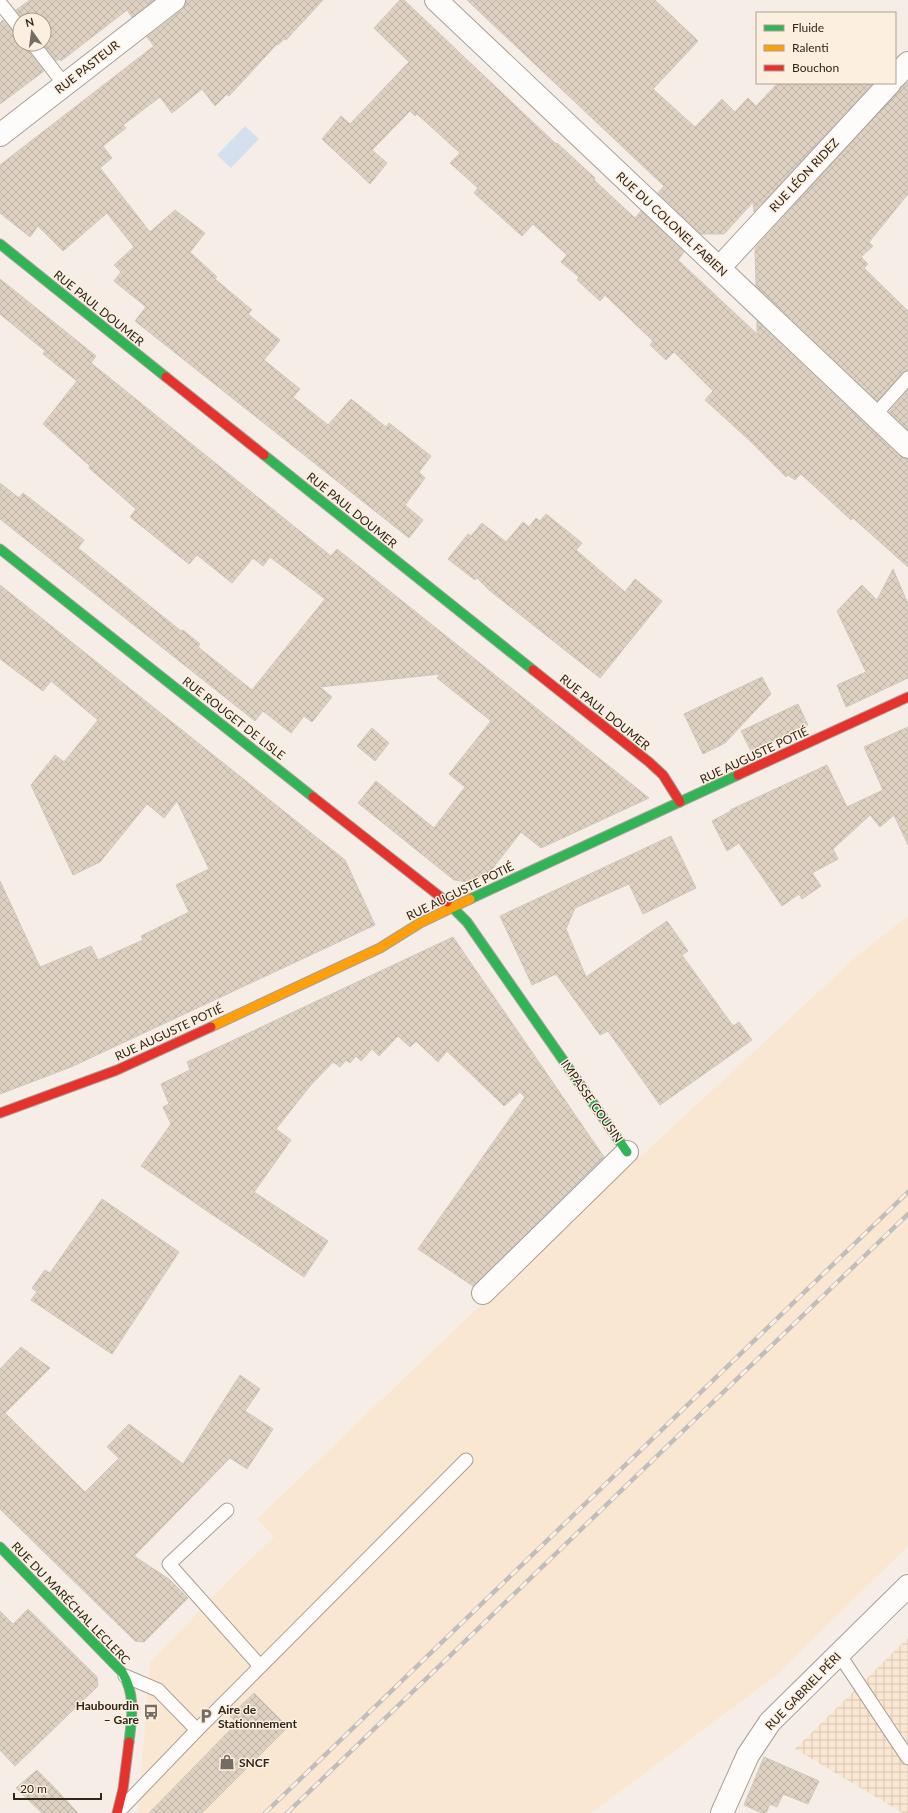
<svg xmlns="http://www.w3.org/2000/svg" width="908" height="1813" font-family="Lato,sans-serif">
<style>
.built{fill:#fae7d1}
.industrial{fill:url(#industrial-grid)}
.water{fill:#d4e0ee}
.building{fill:url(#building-cross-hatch);stroke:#cfc8bf}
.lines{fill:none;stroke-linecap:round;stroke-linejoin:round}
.lane-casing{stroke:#a8a098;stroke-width:15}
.street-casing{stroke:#a8a098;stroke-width:24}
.fast-casing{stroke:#a8a098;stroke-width:11}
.slow-casing{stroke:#a8a098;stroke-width:11}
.jam-casing{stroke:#a8a098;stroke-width:11}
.lane{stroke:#fefcfb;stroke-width:13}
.street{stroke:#fefcfb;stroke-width:22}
.fast{stroke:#30b455;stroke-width:9}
.slow{stroke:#ff9f0a;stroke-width:9}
.jam{stroke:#e5322d;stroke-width:9}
.rail-casing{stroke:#c0bebc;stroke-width:4.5}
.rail{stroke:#fdefdf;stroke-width:3;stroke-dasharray:9;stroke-linecap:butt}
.labels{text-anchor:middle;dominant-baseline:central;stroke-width:3;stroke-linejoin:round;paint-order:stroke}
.street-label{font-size:12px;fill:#2f261c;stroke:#fdefdf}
.poi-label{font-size:12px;font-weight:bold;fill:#2f261c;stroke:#fdefdf;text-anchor:start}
</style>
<defs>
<pattern id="industrial-grid" width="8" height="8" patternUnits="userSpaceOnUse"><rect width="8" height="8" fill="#fae7d1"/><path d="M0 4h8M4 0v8" fill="none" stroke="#d7c6b3"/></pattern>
<pattern id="building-cross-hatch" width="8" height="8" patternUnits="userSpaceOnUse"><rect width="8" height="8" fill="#ded1c1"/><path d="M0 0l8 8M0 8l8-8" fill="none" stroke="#bfb3a5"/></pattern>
</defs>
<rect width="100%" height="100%" fill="#f6eee6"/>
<path class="built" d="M908,916v630l-130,128 -187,139h-453l12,-151 87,-90 37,-35 -17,-18 230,-220 370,-343z"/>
<path class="industrial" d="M908,1638v175h-5l-108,-64z"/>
<path class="water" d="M245,126l14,13 -28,29 -14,-13z"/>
<path class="building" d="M30,0h124l-22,17 -5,-7 -66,51 -2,-2 -3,2 -13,-17 1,-24h-20l-8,-10z
M186,0h137l-37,40 -2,-1 -6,6 -1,-1 -48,52 -2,-2 -12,12 -13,-17 -30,24 -12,-16 -37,28 3,3 -23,18 9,12 -12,10 50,64 25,-22 30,23 -15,19 27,25 -2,2 37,31 -4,4 32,26 -16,20 36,29 -7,8 35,28 23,-26 35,28 3,-4 42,33 -12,16 6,6 -20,27 18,15 -14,18 -274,-217 11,-14 -32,-26 7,-9 -7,-7 20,-18 -27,-34 -44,38 -25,-25 -8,11 -30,-24v-48l154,-119 -7,-9 35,-27 3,-5z
M400,0h4l152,144 1,-1 38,35 -1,2 41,38 6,-7 43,41 -6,8 79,74v-13l142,135 9,3v108l-55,-49 -2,2 -50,-46 -6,6 -7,-5 -2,2 -39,-39 -42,-38 8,-9 -39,-39 -8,8 -16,-15 3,-4 -48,-46 -5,6 -23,-21 2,-3 -18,-15 6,-7 -34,-31 -11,12 -48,-43 4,-5 -28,-25 10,-10 -43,-39 -2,2 -5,-5 -38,39 15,13 -17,21 -48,-45 19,-23 9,8 59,-62 -35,-34z
M467,0h188l43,41 -45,48 42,38 27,-28 13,13 13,-14 8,8 22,-23h95l-119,129 -1,-10 -29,32h-23l-43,-41 6,-7z
M3,20l11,13 6,3v8h5l2,5 17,22 -44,33v-81z
M906,83h2v111l-39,48 4,4 -12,11 7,7 -4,4 44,43v59l-6,3 -25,28 -121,-115 -1,-38z
M0,279l96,77 -5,7 220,177 20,16 6,-7 312,249 -108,50 -20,-16 -32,41 -21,9 -14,-2 -96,-77 18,-22 58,47 31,-41 -16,-13 42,-53 -54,-43 3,-4 -120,13 12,10 -20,25 -8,-6 -13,17 -28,-22 -8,10 -255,-202v-36l19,15 4,-5 61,47 -6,8 103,83 2,-1 17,14 -2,3 54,43 73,-91 -55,-42 -7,9 -10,-8 -21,25 -35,-28 -8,9 -59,-47 6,-8 -47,-41 1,-2 -47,-42 34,-43 -34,-27 2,-3 -45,-37z
M908,390v40l-19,-18z
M546,514l36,29 -6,7 49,42 10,-13 27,22 -62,77 -111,-88 -12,-12 -2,2 -27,-21 20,-25 3,2 11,-13 24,19 17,-20 6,5 7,-9 4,3z
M893,569l15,35v74l-62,29 -9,-22 29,-13 -29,-61 25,-26 15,15z
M0,585l345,275 30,65 -304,142 -71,27v-213l40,86 51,-21 7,14 45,-20 -2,-4 48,-24 -13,-27 33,-16 -32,-68 -13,17 -17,-14 -47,58 -27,13 -42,-90 24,-30 9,7 34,-42 -47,-39 -8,10 -43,-32z
M762,677l9,17 -46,49 -22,11 -19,-40z
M798,704l10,21 -57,26 -10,-20z
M908,727v118l-14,-30 -14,12 -10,-12 -37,34 5,10 -26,14 9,13 -19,13 -3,-5 -17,12 -43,-63 -12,8 -15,-30 19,-10 -1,-1 97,-45 20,42 36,-17 -19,-43z
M372,728l17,15 -14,18 -18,-15z
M671,836l25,52 -53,26 -14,-30 -54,24 -9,21 20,48 81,-56 21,30 -6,4 51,71 6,-4 13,18 -92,65 -52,-74 -8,4 -44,-61 -24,11 -32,-69z
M453,937l151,220 -131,129 -55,-37 107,-152 -5,-5 -16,14 -57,-55 -9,11 -22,-21 -6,6 -12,-11 -19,20 -7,-7 -11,12 -5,-5 -6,7 -4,-3 -6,7 -7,-5 -23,24 -34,43 15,11 -37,52 74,49 -24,36 -163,-111 30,-42 -8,-17 6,-3 -8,-20 29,-14 -3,-8z
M102,1199l77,53 -67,102 -81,-54 6,-8 -5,-4 13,-18 5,3z
M21,1347l29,21 -45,45 80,79 34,-34 -12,-11 22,-23 54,40 57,-89 20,14 -15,22 28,18 -26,40 -17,-11 -96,98 35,23 19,19 -44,44 -9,-1 -135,-132v-140z
M28,1609l69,68 1,9 -83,80 -15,-16v-139l13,13z
M254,1693l34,34 -86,86h-53l88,-90 -7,-7z
M764,1757l55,24 -11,23 -25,-10 -6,13 -7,-3 -4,9h-4l-18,-8z
M37,1770l16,16 25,27h-36l-26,-25z"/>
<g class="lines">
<g class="lane-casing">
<path id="lane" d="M0,3l20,25
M33,44l31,40
M875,415l33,-37
M227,1510l-58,54 91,102
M839,1654l69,104
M197,1730l269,-270
M121,1809l76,-79 -39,-40 -33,-14"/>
</g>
<g class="street-casing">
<path id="street" d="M436,0l472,447
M895,77l13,-14
M0,135l174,-135
M719,268l171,-185
M483,1293l144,-141
M722,1813l26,-58 22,-33 138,-136"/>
</g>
<g class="fast-casing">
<path id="fast" d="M0,244l166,133
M264,455l269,215
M0,549l313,248
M470,899l268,-124
M447,902l20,20 160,230
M0,1547l122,125c14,23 10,45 7,70"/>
</g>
<g class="slow-casing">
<path id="slow" d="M211,1027l169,-79 40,-25 50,-24"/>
</g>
<g class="jam-casing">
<path id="jam" d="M166,377l98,78
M533,670l116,92 14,13 17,27
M738,775l170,-78
M313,797l134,105
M0,1113l117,-43 94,-43
M117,1813l6,-24 6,-47"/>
</g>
<use href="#lane" class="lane"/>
<use href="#street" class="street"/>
<use href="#fast" class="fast"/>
<use href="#slow" class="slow"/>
<use href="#jam" class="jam"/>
<g class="rail-casing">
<path id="rail" d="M265,1813l643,-621
M287,1813l621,-599"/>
</g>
<use href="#rail" class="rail"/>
</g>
<defs>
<g id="bus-bare" transform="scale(1.2)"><path d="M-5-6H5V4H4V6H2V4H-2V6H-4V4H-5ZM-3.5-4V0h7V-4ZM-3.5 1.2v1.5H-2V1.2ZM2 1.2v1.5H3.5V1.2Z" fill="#756c63" stroke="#fdefdf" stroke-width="2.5" paint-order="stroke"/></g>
<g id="parking-bare" transform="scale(1.2)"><path d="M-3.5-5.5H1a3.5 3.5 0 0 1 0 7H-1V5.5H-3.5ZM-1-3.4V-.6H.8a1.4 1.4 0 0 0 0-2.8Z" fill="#756c63" stroke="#fdefdf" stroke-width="2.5" paint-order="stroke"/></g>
<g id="shop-bare" transform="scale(1.2)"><path d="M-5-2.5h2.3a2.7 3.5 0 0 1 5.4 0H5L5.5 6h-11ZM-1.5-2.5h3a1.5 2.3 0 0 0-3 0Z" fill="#756c63" stroke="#fdefdf" stroke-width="2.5" paint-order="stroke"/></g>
</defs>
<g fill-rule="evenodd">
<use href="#bus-bare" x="151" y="1712"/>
<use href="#parking-bare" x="206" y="1716"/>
<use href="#shop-bare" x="227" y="1762"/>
</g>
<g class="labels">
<g class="street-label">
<text transform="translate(87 67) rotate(-38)">RUE PASTEUR</text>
<text transform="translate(804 175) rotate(-47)">RUE LÉON RIDEZ</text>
<text transform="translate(672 224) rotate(43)">RUE DU COLONEL FABIEN</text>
<text transform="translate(99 308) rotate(39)">RUE PAUL DOUMER</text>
<text transform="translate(352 510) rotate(39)">RUE PAUL DOUMER</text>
<text transform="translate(605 712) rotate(39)">RUE PAUL DOUMER</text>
<text transform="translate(234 718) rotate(38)">RUE ROUGET DE LISLE</text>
<text transform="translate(754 755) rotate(-25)">RUE AUGUSTE POTIÉ</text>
<text transform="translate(460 891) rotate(-26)">RUE AUGUSTE POTIÉ</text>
<text transform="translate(169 1032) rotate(-25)">RUE AUGUSTE POTIÉ</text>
<text transform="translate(592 1101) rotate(55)">IMPASSE COUSIN</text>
<text transform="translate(71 1603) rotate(46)">RUE DU MARÉCHAL LECLERC</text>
<text transform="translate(803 1691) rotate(-46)">RUE GABRIEL PÉRI</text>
</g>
<g class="poi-label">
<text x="139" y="1705" text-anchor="end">Haubourdin<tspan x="139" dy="14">– Gare</tspan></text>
<text x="218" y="1709">Aire de<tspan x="218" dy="14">Stationnement</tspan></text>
<text x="239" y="1762">SNCF</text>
</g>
</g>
<rect x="756" y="12" width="140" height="72" fill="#fdefdf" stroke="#ab9f91"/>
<rect x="764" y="25" width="20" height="6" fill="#30b455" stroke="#ab9f91"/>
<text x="792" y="32" font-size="12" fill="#2f261c">Fluide</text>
<rect x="764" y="45" width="20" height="6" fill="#ff9f0a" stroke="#ab9f91"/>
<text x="792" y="52" font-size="12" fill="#2f261c">Ralenti</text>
<rect x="764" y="65" width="20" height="6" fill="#e5322d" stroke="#ab9f91"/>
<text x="792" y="72" font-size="12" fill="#2f261c">Bouchon</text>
<g transform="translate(32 32) rotate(346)"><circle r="19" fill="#fdefdf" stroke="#ab9f91"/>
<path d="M0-3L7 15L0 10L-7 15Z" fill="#756c63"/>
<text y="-6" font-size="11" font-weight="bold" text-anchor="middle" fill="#2f261c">N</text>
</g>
<path d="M14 1793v6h87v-6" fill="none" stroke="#2f261c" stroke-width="2"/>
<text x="20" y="1793" font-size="12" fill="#2f261c" stroke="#fdefdf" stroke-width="3" paint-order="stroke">20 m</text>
</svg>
